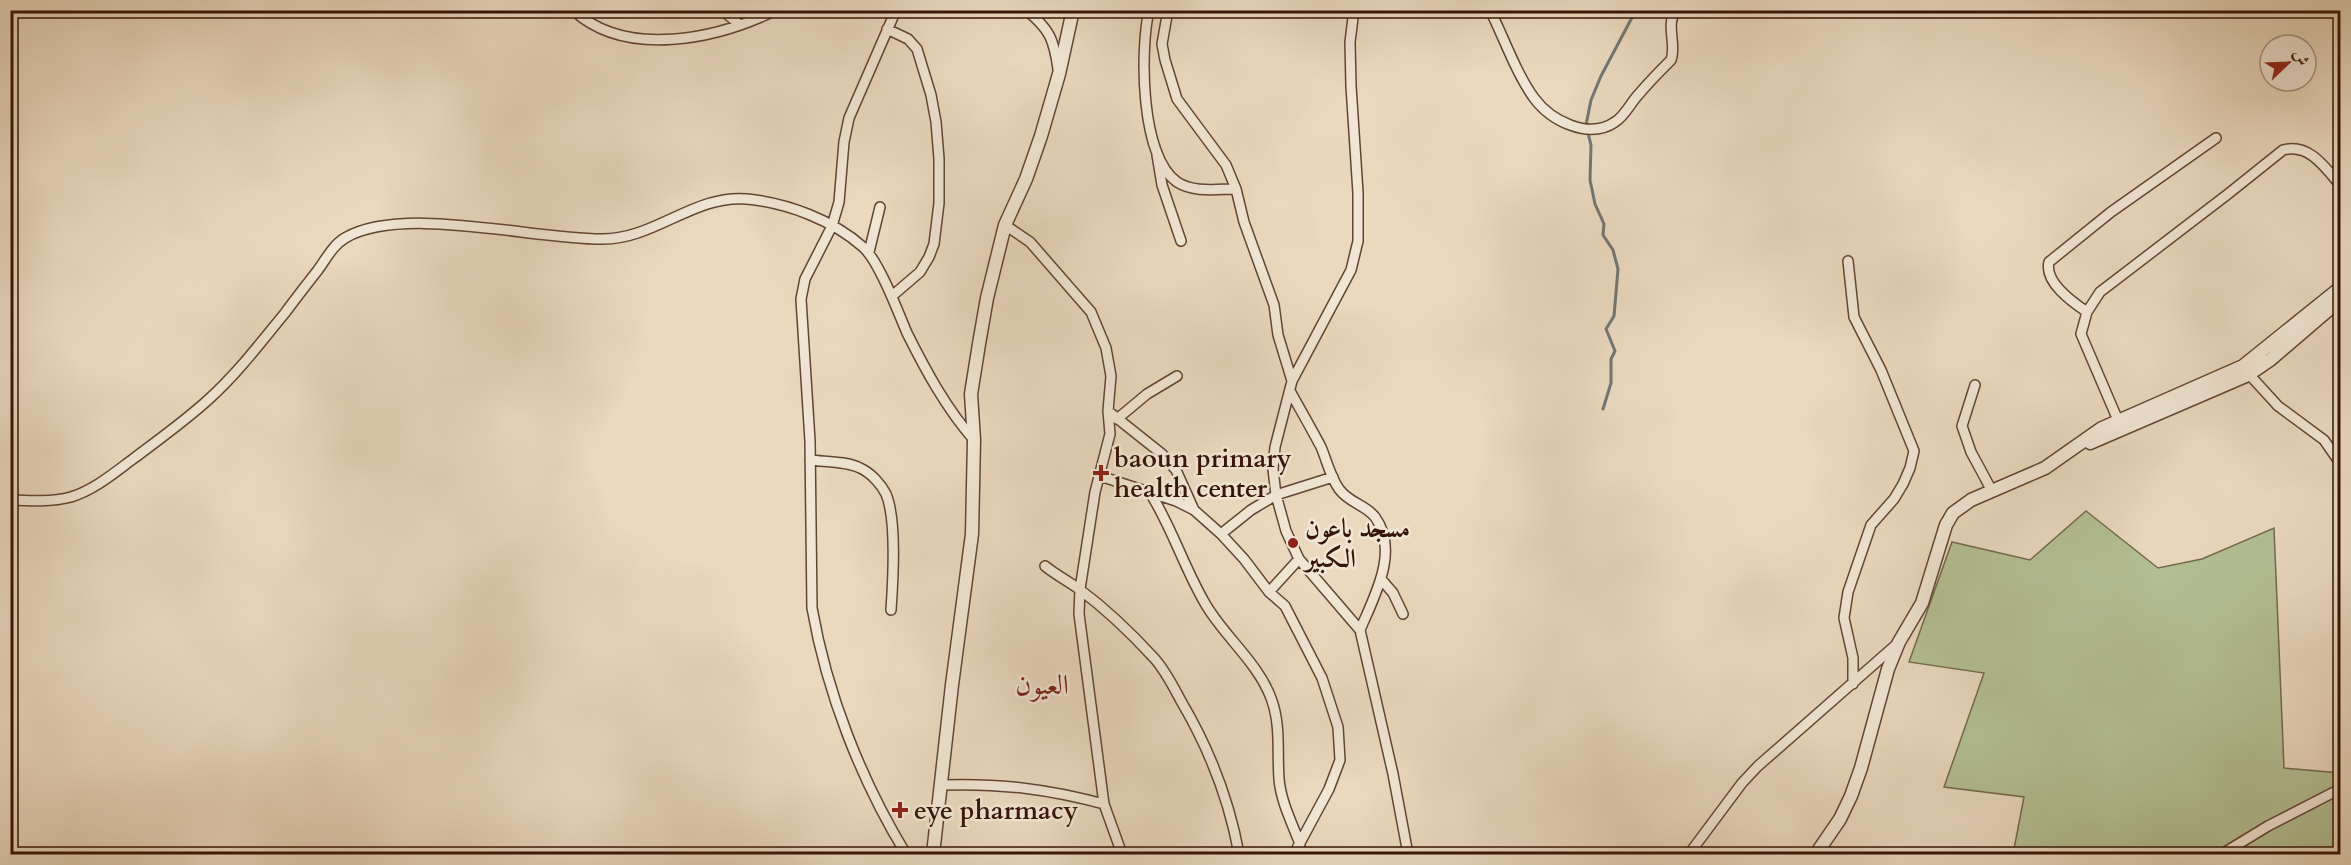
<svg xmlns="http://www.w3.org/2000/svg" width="2351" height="865" font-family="Cardo,Amiri,serif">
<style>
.green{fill:#b4c095;stroke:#756a4e;stroke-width:1.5}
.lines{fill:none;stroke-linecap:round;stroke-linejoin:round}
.stream{stroke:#727772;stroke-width:3}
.minor-casing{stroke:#634534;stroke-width:12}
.tertiary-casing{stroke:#634534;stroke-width:15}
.minor{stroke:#f1e6d5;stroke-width:9}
.tertiary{stroke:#f1e6d5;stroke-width:12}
.poi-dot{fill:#8f2418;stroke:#f1e6d5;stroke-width:2}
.labels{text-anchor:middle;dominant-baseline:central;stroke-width:5;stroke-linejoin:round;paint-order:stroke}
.poi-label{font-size:26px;font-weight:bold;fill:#361406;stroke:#f1e6d5;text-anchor:start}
.quarter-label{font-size:28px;fill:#7a1f14;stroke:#f1e6d5}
</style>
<rect width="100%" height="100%" fill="#ead9bf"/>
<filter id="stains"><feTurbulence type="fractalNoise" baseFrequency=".00333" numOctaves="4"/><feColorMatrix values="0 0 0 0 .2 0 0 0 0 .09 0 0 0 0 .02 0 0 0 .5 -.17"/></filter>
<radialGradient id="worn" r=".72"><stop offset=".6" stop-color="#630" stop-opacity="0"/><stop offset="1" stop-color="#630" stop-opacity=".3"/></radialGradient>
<path class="green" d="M2086,511l72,57 44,-9 72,-31 10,240 56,5v81h-327l11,-57 -80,-10 40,-114 -75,-11 43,-120 78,18z"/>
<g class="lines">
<path class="stream" d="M1603,409l8,-26v-24l4,-8 -9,-22 8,-13 4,-47 -5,-19 -10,-15 1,-11 -9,-20 -5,-24 1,-35 -5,-20 5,-25 10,-24 35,-66"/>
<g class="minor-casing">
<path id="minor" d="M573,10c53,49 144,29 203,0
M722,10l18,15
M896,10l-47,108 -5,24 -5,60 -7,24 -27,53 -4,20 9,142 2,167c15,86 49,172 94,246
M1026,10c24,19 28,30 32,59
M1149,10c-9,40 -9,146 28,172 17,11 40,7 59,7
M1168,10l-6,34 3,16 12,39 49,66 10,24 8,33 30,83 4,30 14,46
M1490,10c14,28 26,63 44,88 17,23 55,42 81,24 10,-6 16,-20 24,-28 10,-12 21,-23 32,-34 6,-16 -6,-35 5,-50
M887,29l21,10 9,10 14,46 5,27 3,37v44l-5,41 -5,13 -9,15 -28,24
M1157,155l5,30 19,56
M1005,225l25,17 61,70 15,36 5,28 -3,35 2,23 -15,58 -15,97 -1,25 25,190 18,50
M869,252l11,-45
M1848,261l6,56 27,53 33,81 -4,17 -7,16 -9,15 -23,26 -23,67 -4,26 9,40v26
M2087,312c-15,-10 -43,-30 -38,-50l62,-50 105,-74
M2246,371l32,35 46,34 16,23
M1975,385l-13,41 9,26 21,39
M1290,391c10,18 21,37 31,56 6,14 9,29 18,42 10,14 27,16 36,28 25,34 -1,80 -15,113
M1108,411l54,43 14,16 18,40 27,24 23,25 25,33 16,14 37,72 16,49 2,33 -11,29 -35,65
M1117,419l30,-25 30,-18
M2120,425l-39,-91 6,-22 13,-20 128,-98 55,-44c26,-7 42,17 57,35
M810,460c16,2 36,1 50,8 11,5 21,16 26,26 11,26 7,87 5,116
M1100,476l76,25 18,9
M1149,491c23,36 35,77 57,114 19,32 52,58 65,93 10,26 6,54 8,81 2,23 13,44 21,65
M10,500c20,1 42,2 61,-3 23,-7 43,-24 62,-38 25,-19 52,-38 76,-60 28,-25 52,-57 76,-86 11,-15 22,-29 33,-43 8,-11 15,-25 27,-32 58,-34 190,2 258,1 52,0 92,-45 144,-40 40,4 86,21 116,48 16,14 35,65 44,86 19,38 39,75 67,107
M1221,534l30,-24 25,-15 57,-18
M1299,559l-13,-28 -10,-36 -3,-26 2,-22 17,-66 59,-111 7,-29v-48l-7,-107 -1,-44 4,-32
M1045,566c11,9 23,15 34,23 27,20 53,45 75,69 11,12 19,28 27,43 29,49 48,98 58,153
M1381,579l12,14 10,21
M1269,592l30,-33 61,71 33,144 15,80
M2340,608l-1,2 1,6
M941,785c58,-2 107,4 163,19
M1689,854l53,-71 16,-17 139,-122
M2222,854l46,-28 72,-37"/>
</g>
<g class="tertiary-casing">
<path id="tertiary" d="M2090,443l158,-68 22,-15 70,-60
M933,854l19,-169 20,-151 2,-94 -3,-46 8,-50 8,-46 18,-73 21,-46 15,-43 18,-62 14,-64
M1816,854l24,-35 11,-23 10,-28 27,-99 11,-27 23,-39 24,-78 7,-12 18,-13 74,-32 57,-40 141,-62 97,-78"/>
</g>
<use href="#minor" class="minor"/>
<use href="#tertiary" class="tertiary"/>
</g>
<g class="poi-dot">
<path d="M1098 464h6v6h6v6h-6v6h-6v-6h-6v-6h6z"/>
<circle cx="1293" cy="543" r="6"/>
<path d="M897 801h6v6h6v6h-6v6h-6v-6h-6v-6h6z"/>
</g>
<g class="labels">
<g class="poi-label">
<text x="1114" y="458">baoun primary<tspan x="1114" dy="30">health center</tspan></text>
<text x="1305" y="528">مسجد باعون<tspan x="1305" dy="30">الكبير</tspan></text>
<text x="914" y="810">eye pharmacy</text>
</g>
<g class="quarter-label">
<text x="1042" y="685">العيون</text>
</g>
</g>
<rect width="2351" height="865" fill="none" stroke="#ead9bf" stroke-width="36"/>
<rect x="12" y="12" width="2327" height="841" fill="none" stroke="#361406" stroke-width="3"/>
<rect x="18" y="18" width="2315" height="829" fill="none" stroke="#361406" stroke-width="1.5"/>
<g transform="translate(2288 63) rotate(67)"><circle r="28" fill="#f1e6d5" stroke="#a69282" stroke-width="1.5"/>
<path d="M0-4.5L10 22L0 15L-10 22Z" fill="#8f2418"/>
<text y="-9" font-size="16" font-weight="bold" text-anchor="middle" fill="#361406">ش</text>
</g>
<rect width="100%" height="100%" filter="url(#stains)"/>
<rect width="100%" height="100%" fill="url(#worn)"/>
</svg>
